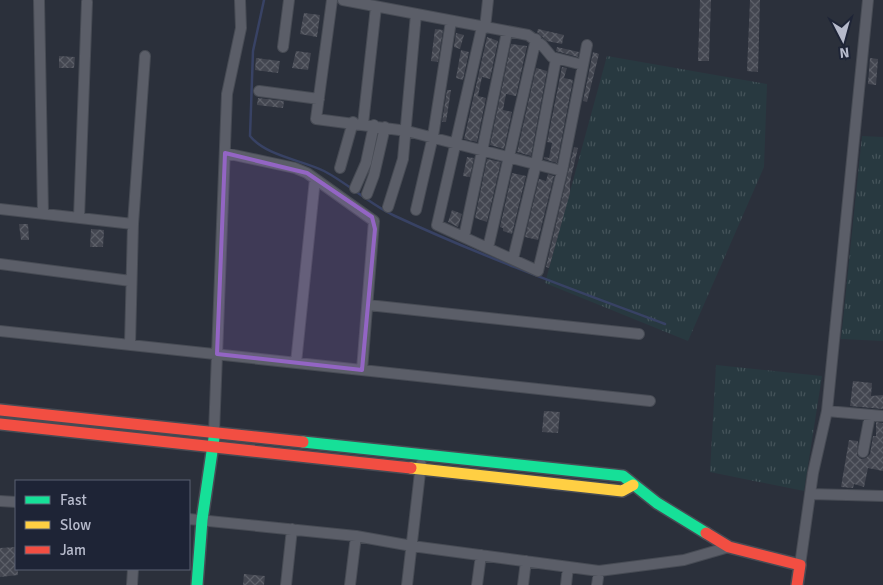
<svg xmlns="http://www.w3.org/2000/svg" width="883" height="585" font-family="Signika,sans-serif">
<style>
.grass{fill:url(#grass-tufts)}
.lines{fill:none;stroke-linecap:round;stroke-linejoin:round}
.stream{stroke:#384264;stroke-width:2.5}
.building{fill:url(#building-cross-hatch)}
.street-casing{stroke:#474b54;stroke-width:12}
.fast-casing{stroke:#474b54;stroke-width:14}
.slow-casing{stroke:#474b54;stroke-width:14}
.jam-casing{stroke:#474b54;stroke-width:14}
.street{stroke:#5b5e68;stroke-width:10}
.fast{stroke:#16e098;stroke-width:11}
.slow{stroke:#ffcf43;stroke-width:11}
.jam{stroke:#f24e42;stroke-width:11}
.marked{fill:#9365c4;fill-opacity:0.2;stroke:#9365c4;stroke-width:4;stroke-linejoin:round}
</style>
<defs>
<pattern id="grass-tufts" width="24" height="20" patternUnits="userSpaceOnUse" patternTransform="scale(1.25)"><rect width="24" height="20" fill="#283940"/><path d="M3 7l-1-3M5 7V3M7 7l1-3M15 17l-1-3M17 17v-4M19 17l1-3" fill="none" stroke="#45545a"/></pattern>
<pattern id="building-cross-hatch" width="8" height="8" patternUnits="userSpaceOnUse" patternTransform="scale(1.25)"><rect width="8" height="8" fill="#434650"/><path d="M0 0l8 8M0 8l8-8" fill="none" stroke="#5c5f68"/></pattern>
</defs>
<rect width="100%" height="100%" fill="#2b303b"/>
<path class="grass" d="M607,56l160,28 -3,83 -76,174 -143,-58z
M862,136l21,1v204l-42,-2z
M716,365l106,11 -18,115 -94,-19z"/>
<g class="lines">
<path class="stream" d="M264,0l-11,51 -3,85c16,20 52,24 74,35 25,13 45,33 71,45 88,41 179,74 270,108"/>
</g>
<path class="building" d="M700,0h11l-2,61h-11z
M750,0h10l-2,72 -11,-1z
M304,13l16,2 -3,22 -17,-3z
M435,29l8,1 -5,32 -7,-1z
M538,29l26,6 -2,9 -15,-3 -10,-9z
M456,33l8,2 -4,14 -6,-2z
M487,37l11,4 -8,38 -8,-2 -4,19 8,2 -9,44 -13,-3z
M511,44l16,2 -11,50 -10,-2 -3,16 9,2 -8,37 -14,-4z
M557,47l22,5 -1,5 -22,-6z
M461,50l8,2 -6,28 -7,-2z
M296,51l15,2 -3,17 -16,-2z
M593,52l6,2 -12,48 -4,-1z
M59,56l16,1 -1,11h-15z
M256,58l24,3 -2,12 -23,-3z
M870,58l8,1 -2,26 -8,-1z
M562,67l5,1 -3,10 9,2 -16,83 -13,-4v-2l5,1 3,-15 -5,-1z
M536,68l11,3 -16,85 -14,-4z
M447,90h4l-5,32h-4z
M258,98l26,3 -1,7 -26,-3z
M574,147l4,1 -8,34v11l-21,75 -3,-1z
M467,157l7,1 -4,19 -7,-1z
M487,159l14,3 -14,60 -12,-4z
M512,173l14,3 -14,58 -9,-3v-3l-3,-1z
M548,174l6,2 -16,64 -13,-3 14,-58 7,2z
M452,210l10,4 -4,13 -10,-5z
M19,224h9l1,16h-8z
M91,229l13,1 -1,17h-13z
M853,381l19,2 -1,13 12,-1v14l-33,-3z
M544,411l16,1 -2,21 -16,-1z
M876,422l7,1v48l-15,-3 -4,19 -10,-3 -1,4 -12,-1 8,-47 9,1 -1,14 4,4 5,-1 4,-4 3,-18h3z
M16,547l2,28 -18,2v-29z
M244,574l21,2 -1,9h-21z"/>
<g class="lines">
<g class="street-casing">
<path id="street" d="M39,0l4,213
M332,0l-16,119 91,12 155,40
M343,0l185,35 14,10 10,12 31,8
M482,27l-45,198 101,46 24,-100 25,-126
M485,28l3,-28
M283,47l6,-47
M259,91l60,8
M363,124l13,-117
M225,153l70,15 12,5 67,48 -12,149
M340,168l13,-46
M355,188l11,-25 8,-38
M367,194l7,-19 11,-48
M388,207l15,-48 13,-145
M0,209l133,15
M416,210l17,-74 18,-115
M79,218l8,-216
M464,237l43,-205
M488,248l48,-209
M513,259l23,-95 20,-105
M0,264l131,17
M368,305l271,29
M0,331l650,70
M130,345l3,-121 12,-168
M296,363l19,-184
M827,411l56,5
M214,433l13,-339 14,-66 -1,-28
M863,452l7,-37
M810,494l73,2
M0,501l16,1
M189,519l167,17 56,10 187,25 85,-11 45,-13
M800,565l13,-92 14,-62 41,-411
M132,585l1,-16
M286,585l6,-56
M350,585l6,-49
M407,585l14,-121
M477,585l4,-30
M523,585l3,-24
M566,585l2,-18
M597,585l2,-14"/>
</g>
<g class="fast-casing">
<path id="fast" d="M303,442l320,34 34,27 49,30
M197,585l5,-65 12,-82"/>
</g>
<g class="slow-casing">
<path id="slow" d="M411,468l211,23 11,-6"/>
</g>
<g class="jam-casing">
<path id="jam" d="M0,410l303,32
M0,424l411,44
M706,533l23,14 71,18 -3,20"/>
</g>
<use href="#street" class="street"/>
<use href="#fast" class="fast"/>
<use href="#slow" class="slow"/>
<use href="#jam" class="jam"/>
</g>
<path class="marked" d="M225,153l82,20 65,44 3,12 -13,141 -145,-16z"/>
<rect x="15" y="480" width="175" height="90" fill="#1e2436" stroke="#5b6072"/>
<rect x="25" y="496" width="25" height="8" fill="#16e098" stroke="#5b6072"/>
<text x="60" y="505" font-size="15" fill="#b6bacb">Fast</text>
<rect x="25" y="521" width="25" height="8" fill="#ffcf43" stroke="#5b6072"/>
<text x="60" y="530" font-size="15" fill="#b6bacb">Slow</text>
<rect x="25" y="546" width="25" height="8" fill="#f24e42" stroke="#5b6072"/>
<text x="60" y="555" font-size="15" fill="#b6bacb">Jam</text>
<g transform="translate(843 40) rotate(174)" stroke="#1e2436" stroke-width="4" paint-order="stroke">
<path d="M0-4L9 19L0 12L-9 19Z" fill="#b6bacb"/>
<text y="-8" font-size="14" font-weight="bold" text-anchor="middle" fill="#b6bacb">N</text>
</g>
</svg>
